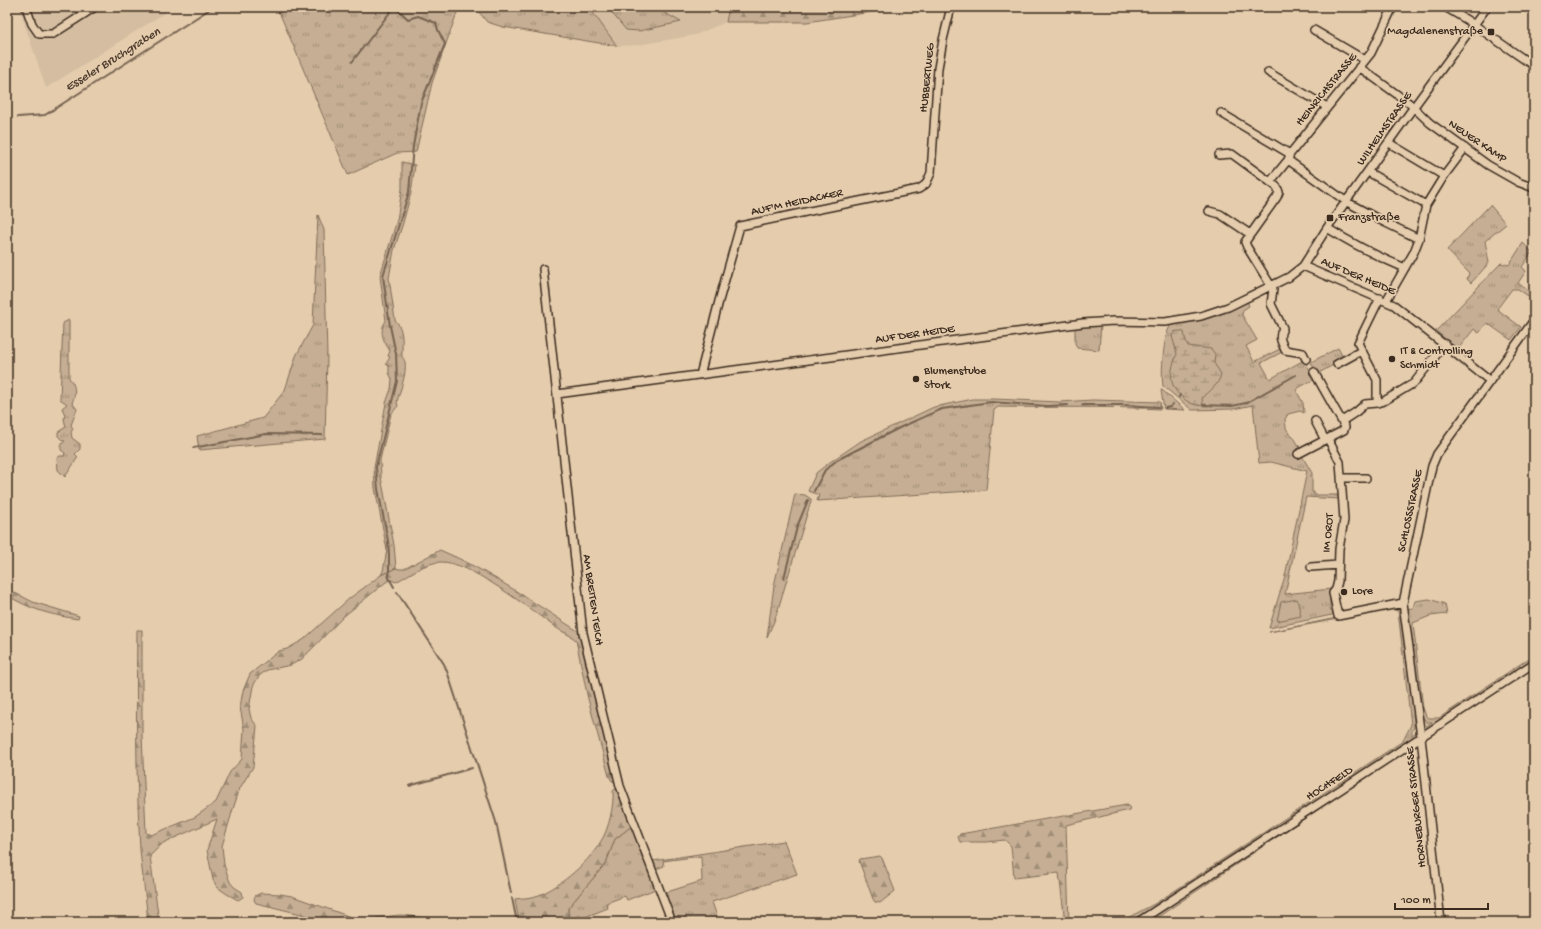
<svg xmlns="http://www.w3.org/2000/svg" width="1541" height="929" font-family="'Gochi Hand',sans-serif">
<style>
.built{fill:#d4bda0}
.grass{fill:url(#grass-tufts);stroke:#806c58}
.forest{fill:url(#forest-firs);stroke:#806c58}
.wetland{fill:url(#wetland-marsh);stroke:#806c58}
.pitch{fill:#c5ae93;stroke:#806c58}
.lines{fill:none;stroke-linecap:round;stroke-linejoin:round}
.stream{stroke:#766250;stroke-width:2}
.minor-casing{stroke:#3b2a1e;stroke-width:10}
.minor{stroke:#e4ccad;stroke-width:7}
.poi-dot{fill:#3b2a1e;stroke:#e4ccad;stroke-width:1.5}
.labels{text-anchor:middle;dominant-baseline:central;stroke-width:3.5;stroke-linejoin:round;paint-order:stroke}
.poi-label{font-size:12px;fill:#3b2a1e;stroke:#e4ccad;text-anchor:start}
.street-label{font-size:12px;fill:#3b2a1e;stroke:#e4ccad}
.water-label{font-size:13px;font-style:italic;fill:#4f3d2f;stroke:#e4ccad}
</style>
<defs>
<pattern id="grass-tufts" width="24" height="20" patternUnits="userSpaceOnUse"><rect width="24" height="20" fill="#c5ae93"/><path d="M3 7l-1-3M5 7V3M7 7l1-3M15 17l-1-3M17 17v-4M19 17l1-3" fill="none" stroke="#a18e77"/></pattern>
<pattern id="forest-firs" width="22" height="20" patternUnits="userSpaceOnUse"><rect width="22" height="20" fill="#c5ae93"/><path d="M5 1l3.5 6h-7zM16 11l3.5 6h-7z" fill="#a18e77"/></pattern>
<pattern id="wetland-marsh" width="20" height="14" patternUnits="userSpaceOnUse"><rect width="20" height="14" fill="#c5ae93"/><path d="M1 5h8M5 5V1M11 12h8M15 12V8" fill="none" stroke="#a18e77"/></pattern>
</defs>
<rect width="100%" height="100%" fill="#e4ccad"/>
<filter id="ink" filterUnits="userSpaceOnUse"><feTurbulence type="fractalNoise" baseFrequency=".025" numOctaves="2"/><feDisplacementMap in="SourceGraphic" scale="8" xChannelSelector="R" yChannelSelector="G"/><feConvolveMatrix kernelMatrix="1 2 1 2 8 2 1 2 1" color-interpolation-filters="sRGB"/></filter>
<g filter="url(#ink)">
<path class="built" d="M19,7h155l-128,81z
M589,7h140l-3,15 -31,13 -57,10 -21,1z"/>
<path class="grass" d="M277,7h182l-27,76 -16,69 -19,1 -49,22z
M475,7h114l28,39 -114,-19 -16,-5z
M607,7h47l27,15 -42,9 -13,-1z
M402,162l13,3 -4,28 -8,30 -9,27 -5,28 6,42c9,9 7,22 7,33 -1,4 2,5 3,9 2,12 -5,28 -8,40l1,4 -7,8 -11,46 1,17 13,68 2,23 -15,7 2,-4 4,-21 -12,-62 -1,-20 12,-65 5,-14 1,-10 -3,-6v-7l-3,-2 4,-7 -2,-1 2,-5c-6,-9 -12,-20 -4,-30l-6,-45 17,-56 5,-31z
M1490,205l16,19 -21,17 4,22 -18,20 -4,-4 2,-6 -22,-23z
M318,215l6,15 3,127 -2,82 -126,11 -2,-14 66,-18 22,-28 11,-34 17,-31z
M1523,243l9,9 -10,15 4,4 -8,12 16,12v5l-16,-11h-6l-15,20 24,18 -10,13 -24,-17 -8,10 -5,-4 -16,20 -22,-18 65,-68 8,2z
M1247,301l2,5 -6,4 -1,5 15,25 -11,6 8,16 28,-14 2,3 -23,12 9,16 34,-19 11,19 -17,9 -1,4 6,11 1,10 -4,-2 -12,3 -3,5 1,9 3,5 4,3 11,18 -2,2 10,17v19h2v3h24l1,4 -33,-2 -21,97 46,-5 -1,5v16l4,2 -2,3 -63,13 16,-52 22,-105 -36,-9 -12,1 -6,-58 -20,4 -41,1 -29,-24c-2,-13 0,-51 8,-61l45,-10z
M69,320v58c7,7 7,16 3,25l5,6 -6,16 2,4 -2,3 1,6 8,6v5l-5,5 3,3 -13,20 -7,-7 -1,-12 3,-2h4l1,-3 -4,-3v-5l4,-4 -3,-1 -4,-4v-4l8,-5 -2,-8 1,-4 -3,-7 5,-4 -7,-5 3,-76z
M1101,324l-2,26 -22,-2 -2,-5v-17z
M1338,348l6,11 -27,15 -6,-12z
M1161,390h1l23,20 -21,-1z
M973,399h21l65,3 34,-2 67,2 1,7c-54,-3 -108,-1 -163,-2l-4,3 -8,80 -169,11 2,-6 -11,-4 8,-18 14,-11 31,-21 73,-34z
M795,494l10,1 6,4v2l-36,118 -8,18 7,-51z
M1429,599l16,5 2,10 -17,2 -17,7 10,85 3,8 3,2h10l95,-63v11l-113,74 -269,181 -3,1h-29l36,-19 247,-162 8,-16 -13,-114 -7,-2 -122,23 125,-26 7,1 13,106v15l-2,2v5l20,-13h-6l-5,-8 2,-1v-3l-3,-1 -14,-100 7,-1 2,-7z
M633,825l23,60 -3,5 -26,10 -2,-4 -19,7 2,5 -23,9 -4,-2 -13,4v-11l38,-45 9,-24z
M784,841l13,33 -85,28 7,20h-44l-11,-29 38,-12 -1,-25 -38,5 1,5 -8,3 -3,-8z"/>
<path class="forest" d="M729,7h175l-97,15h-81z
M440,550c50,21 95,54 141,83l35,149 -4,-1 -3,-5 -21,-77 -12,-59c-7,-6 -14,-8 -21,-13 -24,-17 -86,-66 -114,-65 -15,0 -32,13 -45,20l-5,-2 -5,2 -42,34 -42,43 -11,6 -24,5 -8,6 -6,10 -4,23 2,9 6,8 -4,41 -13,21 -7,21 -11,37 2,19 6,17 4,5 8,5 1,5 -5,3 -11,-6 -10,-7 -4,-7 -6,-30 10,-31 -54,24 -13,13 9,66h-11c-2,-24 -6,-48 -8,-73 -4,-73 -4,-146 -3,-219h5v105l4,98 5,2 44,-18 21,-15 14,-30 12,-13 2,-30 -4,-22 3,-16 7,-17 29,-23 8,-2 16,-9 47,-42 31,-23 15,-7 3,1h5z
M7,589l26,13 46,14 -1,3c-27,-4 -47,-9 -71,-24z
M615,789h4l14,36 -18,14 -9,24 -38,45v14h-49l-4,-23c7,-1 17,-1 24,-4 21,-8 51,-34 62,-54 8,-12 13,-36 12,-50z
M1127,805l3,2 -1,3 -63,15 3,97h-4l-6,-49 -45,5 -3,-32 -6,-6 -19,2h-26l-2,-5 2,-3z
M880,856l2,2 13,33 -15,12 -5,-1 -2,-3 -14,-38 1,-2z
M261,893l19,1 12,2 67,24 41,-5 38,4 10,3h-123l-20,-7 -49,-12 -2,-3 1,-4z"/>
<path class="wetland" d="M1178,331l6,1 1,6 3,8 23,3 4,5 -1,9 7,11c-2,11 -12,17 -19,25l1,6c-10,3 -27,-10 -30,-20 -4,-9 0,-22 4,-31l-5,-18 2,-4z"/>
<path class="pitch" d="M1297,599l4,17 -24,5 4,-19z"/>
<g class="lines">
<path class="stream" d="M352,62l42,-55
M18,117l27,-2 168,-108
M1179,397l1,-2
M1082,405h41l36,2
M1203,405l29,1 14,-3 50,-28
M1165,408l5,-1 3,-3
M193,448l73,-14 56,1
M814,491l11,-21 12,-10 62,-32 43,-19 49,-7 56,4 21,-1
M784,578l13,-51 11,-27
M394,587l-5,-9v-24l-1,-13 -10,-52 -2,-22 21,-86 -1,-27 -6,-28 -7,-50 26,-84 4,-46 8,-43 24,-59 -7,-14 -2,-7 -18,-7 -10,3 -13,-12
M397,592l47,72 4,10 48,148 15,71
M409,786l63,-18
M512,898l5,24"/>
<g class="minor-casing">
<path id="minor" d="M26,7l6,17 7,10h14l42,-27
M1445,7l22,13 67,46
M1314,30l51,30
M1359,67l50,36 21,20 58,42 30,17 16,6
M1268,72l59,35
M1221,113l69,41
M1389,143l55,33
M1219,155l13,-1 45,33 2,5 -2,5 -32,45 2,5 26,42 -2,15 12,24c-5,9 -2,13 2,22l18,3 3,6
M1288,160l59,42 33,18 39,19
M1368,172l58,33
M1270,182l18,-22 2,-6 81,-101 22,-46
M1209,211l11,3 30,20
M1327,228c26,16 51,29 78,40
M1303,266l91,39 96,76
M543,269l40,364 37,153 52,136
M1386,301l28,-49 5,-13 7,-34 18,-29 21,-28
M1337,364l24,-13
M700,375l19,-74 21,-75 75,-16 104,-21 7,-5 5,-11 7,-105 5,-28 8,-33
M557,394l526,-71 31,-2 51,1 36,-6 27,-9 61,-30 14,-11 24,-38 86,-120 74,-101
M1377,403l7,-2 30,-18 31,-39
M1315,421l10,19
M1342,421l14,-9 9,-8 12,-1v-23l-19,-37 22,-45
M1328,439l12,23 4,58 -5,29 -1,32 -2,8 -3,4 5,23 65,-13
M1298,454l46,-24 1,-3 -31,-55
M1341,478h25
M1311,567l27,-2
M1138,922l396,-259
M1441,922l-20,-185 -18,-134 29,-137 5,-12 97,-134"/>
</g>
<use href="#minor" class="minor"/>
</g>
</g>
<g class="poi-dot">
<rect x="1487" y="28" width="8" height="8" rx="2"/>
<rect x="1326" y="214" width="8" height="8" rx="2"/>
<circle cx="1392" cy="359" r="4"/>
<circle cx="916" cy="379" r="4"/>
<circle cx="1344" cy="592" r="4"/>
</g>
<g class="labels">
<g class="poi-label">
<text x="1483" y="32" text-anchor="end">Magdalenenstraße</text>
<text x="1338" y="218">Franzstraße</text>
<text x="1400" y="352">IT &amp; Controlling<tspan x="1400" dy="14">Schmidt</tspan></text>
<text x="924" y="372">Blumenstube<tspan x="924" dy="14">Stork</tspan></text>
<text x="1352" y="592">Lore</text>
</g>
<g class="street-label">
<text transform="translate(928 78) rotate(-84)">HUBBERTWEG</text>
<text transform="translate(1327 90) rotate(-51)">HEINRICHSTRASSE</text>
<text transform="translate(1385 129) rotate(-55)">WILHELMSTRASSE</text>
<text transform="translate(1477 142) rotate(34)">NEUER KAMP</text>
<text transform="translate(797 203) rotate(-12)">AUF'M HEIDACKER</text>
<text transform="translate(1358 277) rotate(23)">AUF DER HEIDE</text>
<text transform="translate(915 335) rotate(-8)">AUF DER HEIDE</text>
<text transform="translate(1411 511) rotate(-78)">SCHLOSSSTRASSE</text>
<text transform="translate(1329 533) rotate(-85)">IM OROT</text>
<text transform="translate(592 600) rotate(82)">AM BREITEN TEICH</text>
<text transform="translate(1330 784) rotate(-33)">HOCHFELD</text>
<text transform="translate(1417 807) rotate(-96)">HORNEBURGER STRASSE</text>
</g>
<g class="water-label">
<text transform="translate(113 60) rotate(-32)">Esseler Bruchgraben</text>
</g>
</g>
<rect width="1541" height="929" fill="none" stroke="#e4ccad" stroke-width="24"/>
<rect x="12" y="12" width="1517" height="905" fill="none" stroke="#3b2a1e" stroke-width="1.5" filter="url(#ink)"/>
<path d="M1395 903v6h93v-6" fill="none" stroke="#3b2a1e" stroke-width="2"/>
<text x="1401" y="903" font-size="12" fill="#3b2a1e" stroke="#e4ccad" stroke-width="3" paint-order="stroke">100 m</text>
</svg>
